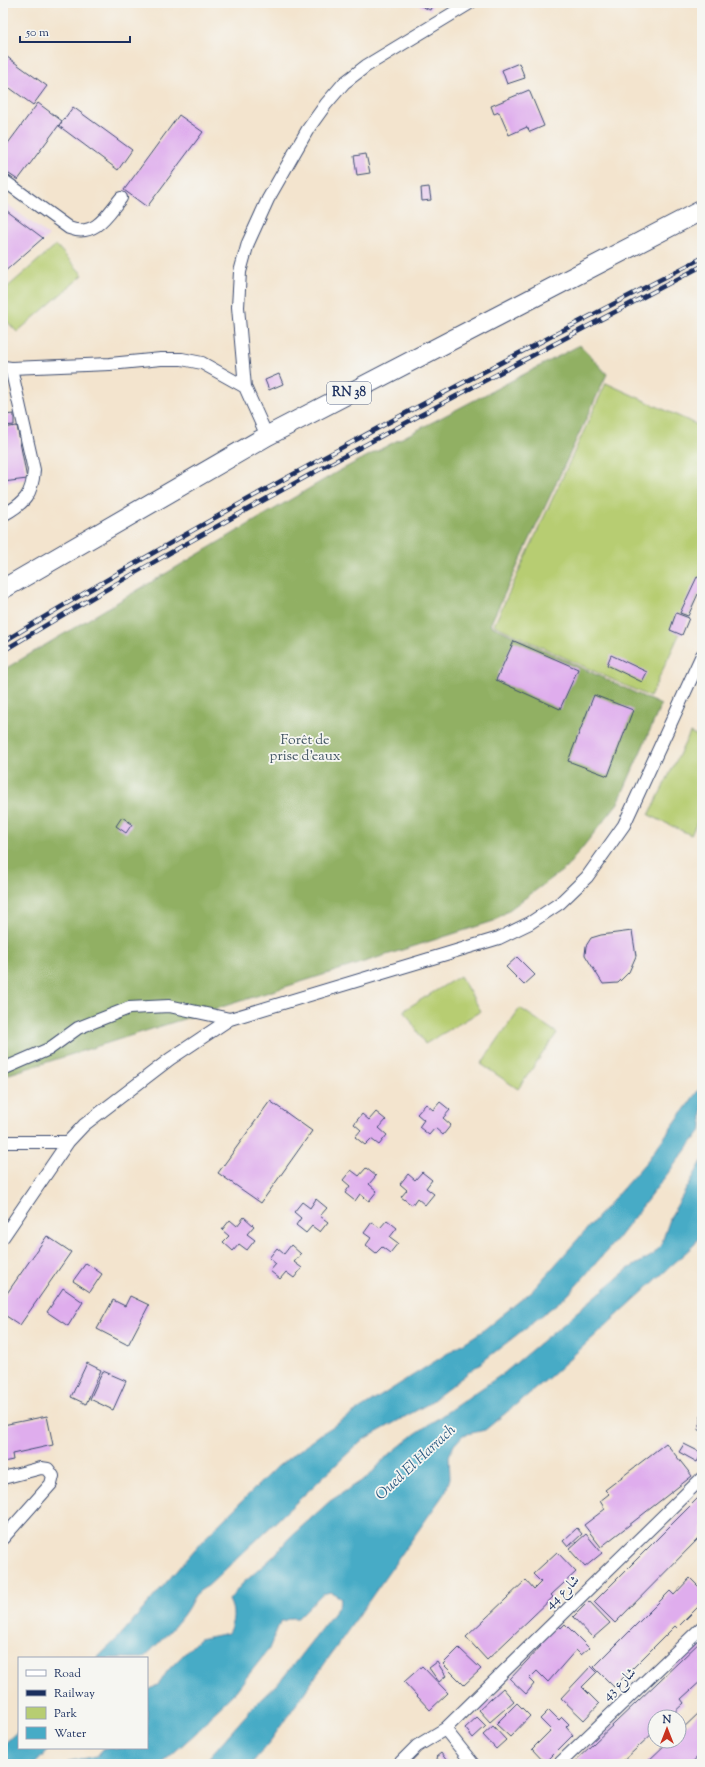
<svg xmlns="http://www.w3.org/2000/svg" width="705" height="1767" font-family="'Sorts Mill Goudy',Amiri,serif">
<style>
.built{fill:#ead1ec}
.green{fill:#b7cd72;stroke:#697e68}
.forest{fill:#91b064;stroke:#567061}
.water{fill:#46abc6;stroke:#306d92}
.building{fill:#dfaded}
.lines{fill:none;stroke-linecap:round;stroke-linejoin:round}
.minor-casing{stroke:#3b4a6f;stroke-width:14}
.primary-casing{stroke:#3b4a6f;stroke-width:21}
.minor{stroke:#fff;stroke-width:12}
.primary{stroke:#fff;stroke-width:19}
.rail-casing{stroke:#1b2f5e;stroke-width:4.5}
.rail{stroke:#f6f6f2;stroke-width:3;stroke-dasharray:9;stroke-linecap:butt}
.labels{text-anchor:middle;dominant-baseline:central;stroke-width:3.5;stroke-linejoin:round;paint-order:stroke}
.shield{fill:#f6f6f2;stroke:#5d6b8a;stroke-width:1}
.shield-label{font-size:13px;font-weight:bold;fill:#1b2f5e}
.park-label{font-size:14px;fill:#425663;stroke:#f6f6f2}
.street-label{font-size:14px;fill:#1b2f5e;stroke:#f6f6f2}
.water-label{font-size:15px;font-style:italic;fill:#2a5a82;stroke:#f6f6f2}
</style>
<rect width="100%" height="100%" fill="#f6f6f2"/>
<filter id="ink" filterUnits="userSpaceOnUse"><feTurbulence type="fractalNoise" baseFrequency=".025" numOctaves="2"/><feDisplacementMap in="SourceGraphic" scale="8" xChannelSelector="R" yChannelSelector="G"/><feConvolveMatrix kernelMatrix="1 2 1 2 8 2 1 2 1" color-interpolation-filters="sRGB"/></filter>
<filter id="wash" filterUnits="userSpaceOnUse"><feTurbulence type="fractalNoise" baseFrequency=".012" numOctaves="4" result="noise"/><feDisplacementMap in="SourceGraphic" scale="16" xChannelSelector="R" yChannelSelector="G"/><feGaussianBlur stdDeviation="0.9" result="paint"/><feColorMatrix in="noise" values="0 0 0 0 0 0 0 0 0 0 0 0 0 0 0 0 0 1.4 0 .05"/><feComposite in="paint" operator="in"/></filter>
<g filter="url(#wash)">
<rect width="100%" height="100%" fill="#f3e4ce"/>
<path class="built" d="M3,201l46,35 -46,39z"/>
<path class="green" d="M56,245l27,30 -66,57 -14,-15v-26z
M606,383l96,44v159l-52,111 -156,-72z
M690,733l12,6v73l-11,23 -42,-20z
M460,976l21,35 -56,33 -21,-34z
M520,1008l37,25 -39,56 -37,-25z"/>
<path class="forest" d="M580,345l27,29 -117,251 171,80 -43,98 -52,65 -72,53 -491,155v-406l334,-198z"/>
<path class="water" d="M702,1085v44l-84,109 -50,57 -140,109 -67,37 -153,145c-17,9 -13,12 -22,25 -8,13 -31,36 -43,47h-46l21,-20 85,-98 70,-70 48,-36 160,-102 51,-41 115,-130z
M702,1161v71l-7,12 -143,131 -67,55 -22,5 -9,10 -5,11 1,22 -4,13 -175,249 -18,22 -4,2h-46l51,-58 28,-27 57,-73 2,-8 -10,-6 -9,2 -24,24h-7l-11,4 -11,27 -34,43 -22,21 -17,20 -35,31h-95l4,-3 27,-5 7,-8h43v-57l12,-7 9,-14 31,-31 29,-6c6,-11 7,-22 1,-33l12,-15 33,-29 14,-17 42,-38 39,-25 17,-19 29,-23 89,-61 124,-104 25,-14 8,-10 10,-29z
M19,1730v18h31l-15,16h-32v-19z"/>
<g id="blocks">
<path class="building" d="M415,3h18l-3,7z
M3,54l44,32 -14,19 -30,-22z
M519,63l6,15 -18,6 -5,-14z
M529,90l15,36 -14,6 -3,-5 -18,8 -10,-23 -5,2 -3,-8z
M38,103l24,18 -44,59 -15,-10v-20z
M73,107l59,43 -14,20 -59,-44z
M179,115l24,17 -56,75 -23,-17z
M366,154l4,19 -13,2 -3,-19z
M429,187l2,13 -9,1 -1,-13z
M3,208l40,30 -40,35z
M279,374l4,10 -14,6 -4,-10z
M3,389l4,17 -4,1z
M14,414v11l-11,1v-11z
M17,426l10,53 -24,3v-54z
M697,577l5,2v16l-4,-1 -10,22 -8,-3z
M676,613l13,5 -7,17 -12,-5z
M514,641l64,28 -18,40 -64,-29z
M611,655l36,17 -5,10 -35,-17z
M594,695l39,15 -25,66 -40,-15z
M122,817l10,7 -6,9 -10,-7z
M632,931l4,25 -7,16 -11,11 -15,1 -18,-29 1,-9 5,-8 10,-3z
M517,957l18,18 -11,10 -18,-18z
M270,1101l42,30 -51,72 -43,-30z
M440,1102l10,8 -7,8 8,7 -8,10 -8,-7 -6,7 -10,-8 5,-7 -7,-6 9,-10 7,6z
M376,1112l10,8 -7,8 8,7 -8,10 -8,-6 -6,6 -10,-8 6,-7 -7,-6 8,-10 7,6z
M366,1168l10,8 -7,8 8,7 -8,10 -9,-7 -5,7 -10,-8 5,-7 -7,-6 8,-10 8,6z
M422,1172l10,8 -6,8 8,6 -9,11 -8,-7 -5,7 -11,-8 6,-7 -7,-6 8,-10 7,6z
M316,1199l11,9 -7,8 8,6 -8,10 -8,-6 -6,7 -10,-8 5,-7 -7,-6 8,-10 8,6z
M244,1217l10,9 -7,8 8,6 -8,10 -8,-6 -6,7 -10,-9 6,-6 -7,-6 8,-10 7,6z
M387,1220l10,8 -7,9 8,6 -8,10 -8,-6 -6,6 -10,-8 5,-7 -7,-5 8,-11 8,6z
M47,1236l24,16 -51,73 -17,-11v-15z
M291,1245l10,9 -7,8 8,6 -8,10 -8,-6 -6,7 -10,-8 6,-7 -7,-6 8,-10 7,6z
M86,1263l16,11 -12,18 -17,-11z
M63,1288l20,14 -15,24 -21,-14z
M130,1296l19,9 -21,40 -31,-16 16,-29 12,6z
M87,1363l14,7 -15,34 -15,-7z
M103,1371l23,10 -13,29 -23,-11z
M47,1416l6,29 -41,9 1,6 -10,2v-37z
M701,1416h1v14h-4z
M666,1443l26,33 -91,71 -17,-22 21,-16 -5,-8 9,-7 -4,-4z
M684,1444l18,9 -5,9 -18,-10z
M702,1494v41l-87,88 -21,-21z
M577,1528l5,6 -14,13 -5,-6z
M586,1534l16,19 -17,14 -16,-18z
M557,1552l19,20 -25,23 2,2 -66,63 -21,-23 60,-57 8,9 7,-7 -8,-8z
M690,1578l12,12v13l-25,25 -2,-2 -61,61 -20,-20 76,-76 4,4z
M589,1601l21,22 -17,15 -20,-21z
M557,1624l4,4 4,-4 24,24 -8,7 -5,-5 -28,32 -11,-11 -8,8 5,5 -8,10 -16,-15 31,-33 -3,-2z
M702,1640v40l-21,19 3,4 -15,14h-14v14l-35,33h-48z
M459,1648l22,21 -17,16 -21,-21z
M437,1662l9,14 -7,6 -10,-14z
M422,1666l26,27 -18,17 -26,-28z
M591,1666l6,6 -15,15 17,17 -15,16 -23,-22z
M503,1688l11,13 -24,21 -11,-12z
M517,1703l13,13 -20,21 -14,-13z
M549,1710l10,10 3,-3 7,7 -3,3 7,8 -28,28 -13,-14 19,-19 -11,-11z
M702,1710v43l-12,11h-45l24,-23h10v-9z
M477,1717l9,9 -13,12 -8,-10z
M493,1726l13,14 -10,9 -13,-14z
M441,1753l6,8 -3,3h-3l-5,-7z"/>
</g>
</g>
<g filter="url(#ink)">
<use href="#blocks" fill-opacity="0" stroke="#3b4a6f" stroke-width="1"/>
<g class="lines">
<g class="minor-casing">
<path id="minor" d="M3,180l66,48c26,10 38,-13 52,-30
M11,368l99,-4 51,-5h21l20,4 43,24
M267,436l-22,-49 -7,-80 2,-35 8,-29 20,-44 40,-70 18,-25 18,-21 22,-17 104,-63
M3,515c22,-12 29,-20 31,-45l-23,-102 -7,-1
M3,1069l46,-20 29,-21 51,-20 40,-2 61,13
M3,1142h65
M3,1237l65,-95 16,-17 86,-66 60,-40 269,-81 31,-15 30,-20 27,-26 37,-52 78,-170
M3,1478l38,-10 7,1 5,7 -2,8 -48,54
M445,1729l28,35
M399,1764l18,-18 28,-17 257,-251
M559,1764l143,-137"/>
</g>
<g class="primary-casing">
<path id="primary" d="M3,589l264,-153 435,-226"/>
</g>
<use href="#minor" class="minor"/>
<use href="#primary" class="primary"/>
<g class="rail-casing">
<path id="rail" d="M3,642c227,-139 463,-262 699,-384
M3,651c227,-138 464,-261 699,-385"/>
</g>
<use href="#rail" class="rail"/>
</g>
</g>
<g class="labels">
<rect class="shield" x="327" y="382" width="44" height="22" rx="3"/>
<g class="shield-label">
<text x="349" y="393">RN 38</text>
</g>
<g class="park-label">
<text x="305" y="741">Forêt de<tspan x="305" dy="16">prise d'eaux</tspan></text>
</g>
<g class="street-label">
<text transform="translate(563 1593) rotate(-44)">شارع 44</text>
<text transform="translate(620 1685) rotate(-44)">شارع 43</text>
</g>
<g class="water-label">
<text transform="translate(416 1463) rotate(-43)">Oued El Harrach</text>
</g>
</g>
<rect width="705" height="1767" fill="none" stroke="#f6f6f2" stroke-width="16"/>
<rect x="18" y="1657" width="130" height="92" fill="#f6f6f2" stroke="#9ea6b7"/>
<rect x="26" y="1670" width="20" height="6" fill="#ffffff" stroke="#9ea6b7"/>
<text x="54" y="1677" font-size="12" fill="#1b2f5e">Road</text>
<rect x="26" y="1690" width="20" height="6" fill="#1b2f5e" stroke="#9ea6b7"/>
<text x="54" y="1697" font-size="12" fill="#1b2f5e">Railway</text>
<rect x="26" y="1707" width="20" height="12" fill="#b7cd72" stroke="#9ea6b7"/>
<text x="54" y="1717" font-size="12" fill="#1b2f5e">Park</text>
<rect x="26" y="1727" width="20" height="12" fill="#46abc6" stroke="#9ea6b7"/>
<text x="54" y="1737" font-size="12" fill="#1b2f5e">Water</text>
<g transform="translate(667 1729)"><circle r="19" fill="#f6f6f2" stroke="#9ea6b7"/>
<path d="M0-3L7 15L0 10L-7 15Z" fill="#c8321e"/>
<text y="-6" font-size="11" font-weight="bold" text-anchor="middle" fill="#1b2f5e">N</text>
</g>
<path d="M20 36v6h110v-6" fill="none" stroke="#1b2f5e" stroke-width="2"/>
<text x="26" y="36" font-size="12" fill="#1b2f5e" stroke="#f6f6f2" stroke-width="3" paint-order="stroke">50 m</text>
</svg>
